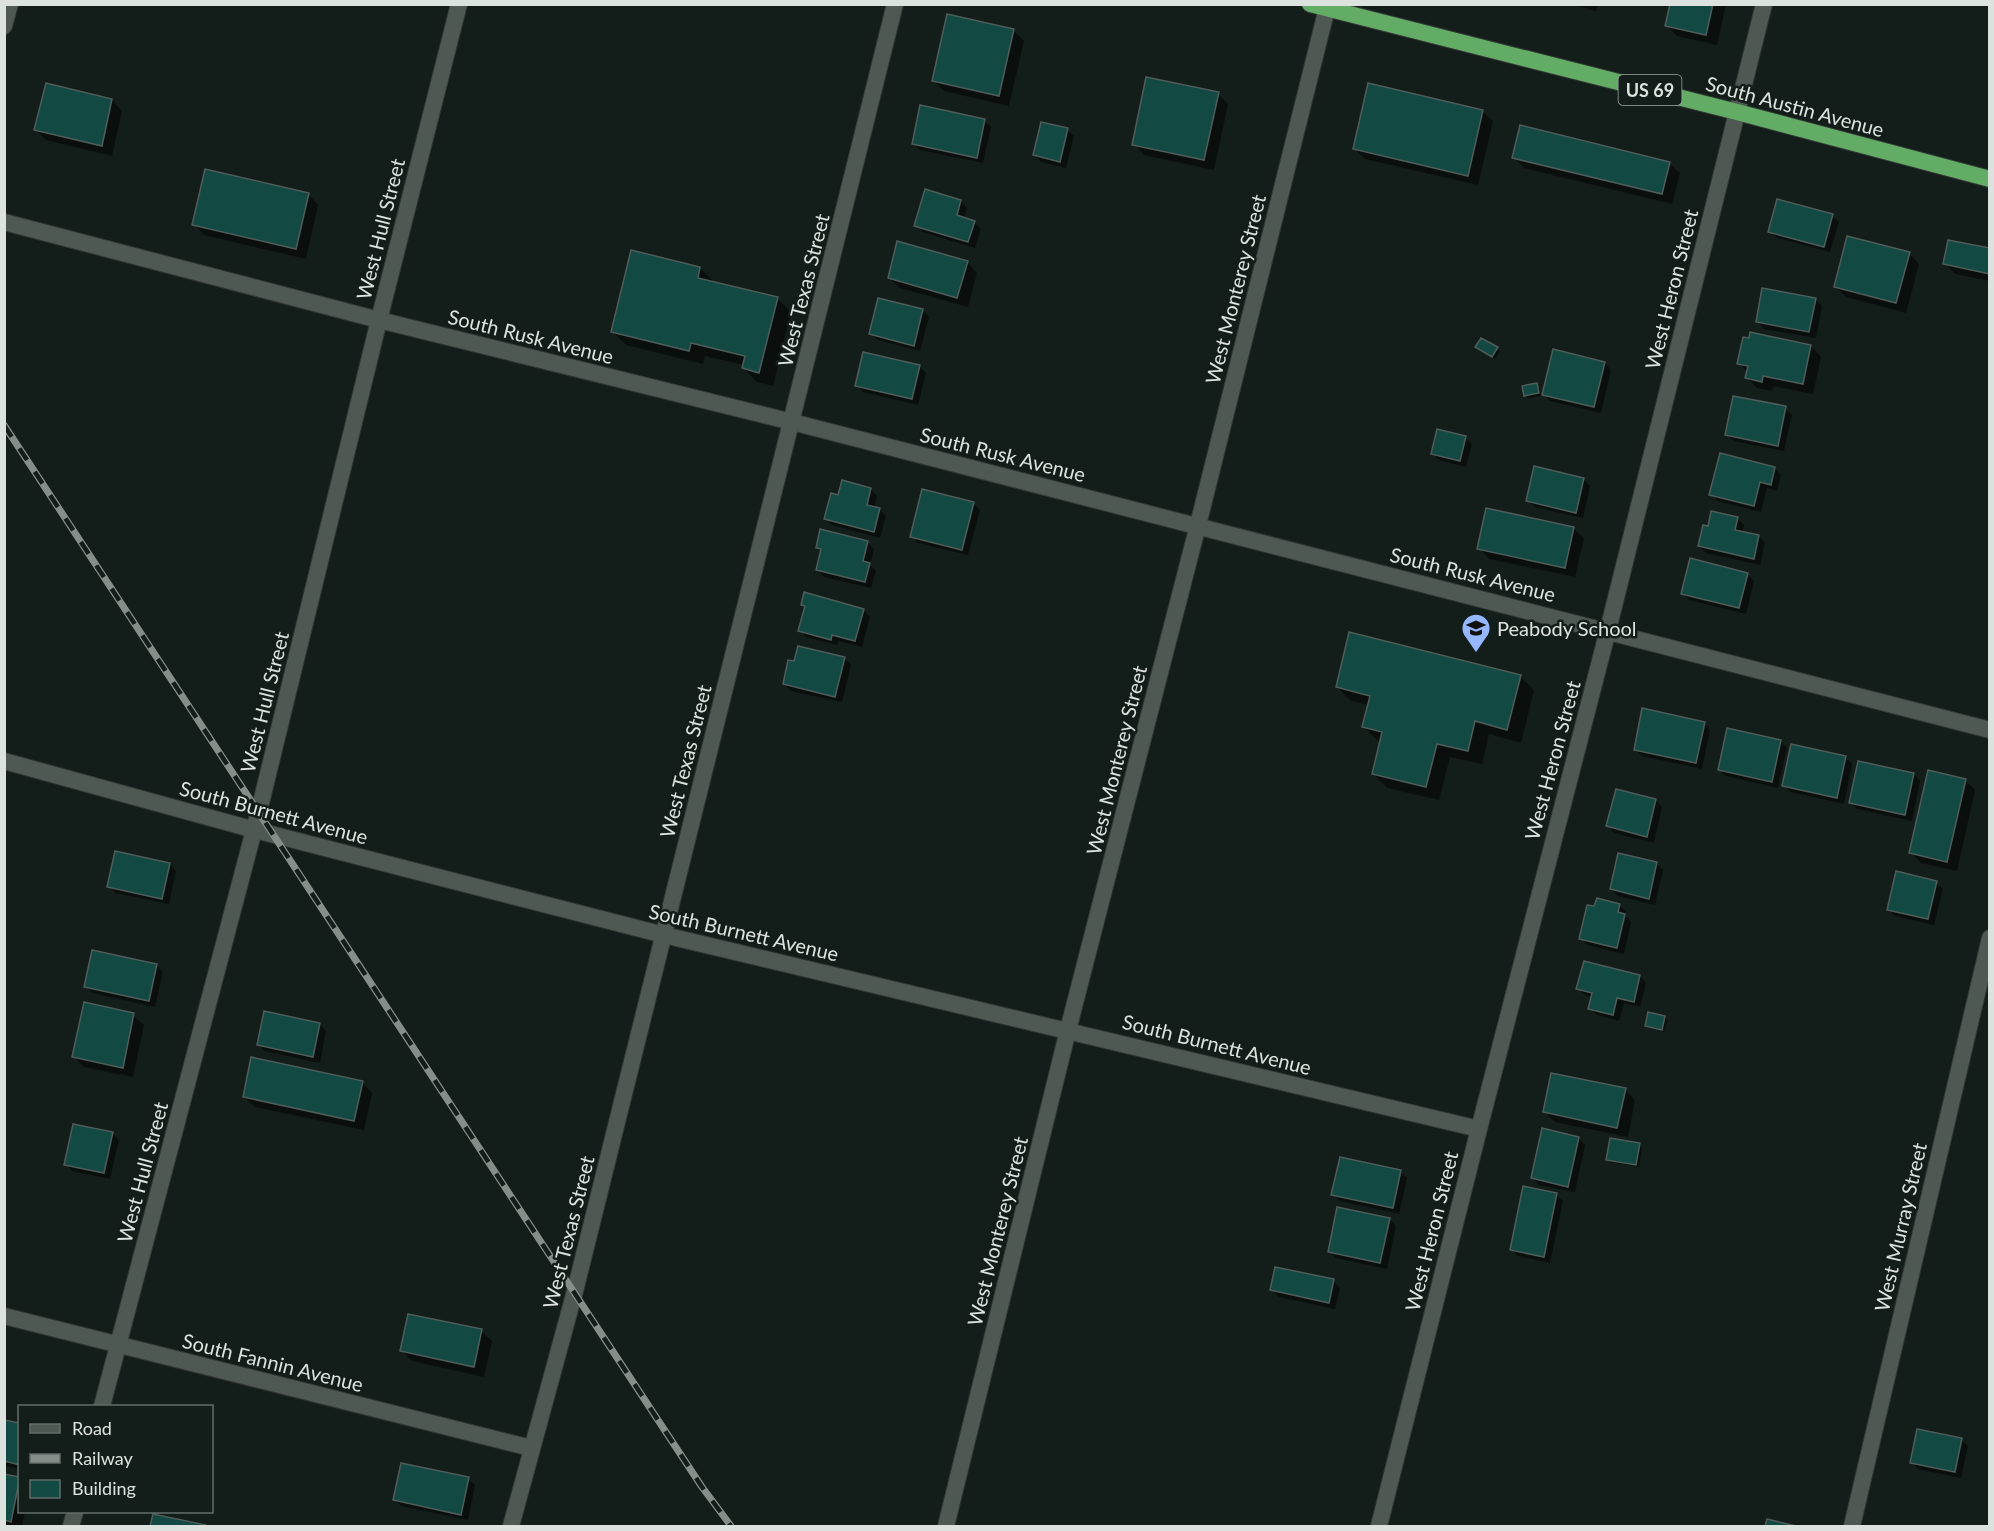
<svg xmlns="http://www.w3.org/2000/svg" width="1994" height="1531" font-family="Lato,sans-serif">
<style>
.shadow{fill:#0007}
.building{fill:#134943;stroke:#4f5c5a;stroke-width:1.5}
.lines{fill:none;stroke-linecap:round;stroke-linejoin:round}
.minor-casing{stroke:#323735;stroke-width:18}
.tertiary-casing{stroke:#323735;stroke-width:18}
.trunk-casing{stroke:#323735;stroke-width:18}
.minor{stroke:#4e5954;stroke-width:16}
.tertiary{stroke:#4e5954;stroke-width:16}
.trunk{stroke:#62ac65;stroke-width:16}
.rail-casing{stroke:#868e8a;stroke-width:7}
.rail{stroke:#131d19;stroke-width:4.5;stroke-dasharray:14;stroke-linecap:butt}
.labels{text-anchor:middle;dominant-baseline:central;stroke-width:5;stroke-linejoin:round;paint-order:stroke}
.shield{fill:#131d19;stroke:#a0a8a4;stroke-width:1.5}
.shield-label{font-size:18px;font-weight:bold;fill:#dce3df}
.street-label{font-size:20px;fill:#dce3df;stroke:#131d19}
.poi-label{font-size:20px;fill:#dce3df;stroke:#131d19;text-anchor:start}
</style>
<rect width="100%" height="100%" fill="#131d19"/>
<path class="shadow" d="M1570,4h28l-2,7z
M1671,4h55l-9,41 -40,-9 -11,-11z
M1013,30l11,11 -15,65 -65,-15 -10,-10z
M1218,94l10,10 -14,66 -70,-15 -10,-11z
M112,100l10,11 -10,45 -66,-16 -10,-10z
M1482,111l11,10 -15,64 -113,-26 -10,-10z
M984,121l7,6 -8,36 -63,-13 -6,-7z
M1067,130l7,6 -8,32 -25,-6 -6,-7z
M1514,157l155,6 11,10 -8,31 -148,-36z
M308,194l10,11 -12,54 -102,-24 -10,-11z
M961,201l6,7 -3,11 10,3 7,7 -6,19 -53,-16 -6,-6z
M1832,216l7,6 -9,30 -53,-14 -7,-7z
M1990,250v31l-35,-7 -10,-11z
M1909,253l10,11 -13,49 -60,-16 -10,-10z
M967,262l10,11 -9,34 -68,-19 -11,-10z
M700,268l15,15 62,15 14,14 -18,74 -16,-4 -14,-14 1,-3 -39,-9 -2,8 -77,-19 -14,-14z
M1815,299l7,7 -6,32 -52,-9 -6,-7z
M922,310l7,7 -9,34 -42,-11 -7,-6z
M1811,346l10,11 -8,37 -40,-8 -1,5 -15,-3 -10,-10 1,-5 -9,-10z
M1477,347l20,2 3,2 -5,8z
M1605,363l6,7 -10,43 -51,-12 -6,-7z
M919,366l7,7 -8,32 -55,-13 -6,-7z
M1536,385l3,3 2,8 -13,2 -3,-3z
M1785,408l7,7 -8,36 -50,-10 -7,-6z
M1465,437l7,7 -6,23 -27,-7 -6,-6z
M1775,469l6,6 -4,16 -10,-3 -6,24 -43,-11 -7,-7z
M1583,479l7,7 -7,32 -48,-11 -7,-6z
M871,489l6,7 -3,12 6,2 6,6 -6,22 -48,-13 -6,-7 13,-21z
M973,503l7,7 -12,45 -50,-12 -7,-7z
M1737,518l7,7 -2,8 16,3 7,7 -5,22 -54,-12 -7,-7 10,-18z
M1573,528l11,10 -9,39 -86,-18 -10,-11z
M867,542l7,7 -4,16 6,6 -5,17 -47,-11 -6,-7 4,-18 -4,-5z
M1747,574l7,7 -8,33 -57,-14 -6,-7z
M803,605l60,5 7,7 -8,30 -23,-6 -2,4 -31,-8 -6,-7 6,-22z
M844,658l7,7 -9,37 -51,-11 -7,-7z
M1520,676l14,14 -13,53 -32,-9 -7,30 -32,-7 -11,43 -52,-12 -14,-14 8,-32 -3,-1 -14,-14 5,-22 -18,-4 -14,-14z
M1704,723l6,7 -8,39 -60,-13 -7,-7z
M1780,741l7,7 -9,40 -52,-12 -7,-6z
M1846,757l6,7 -8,40 -53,-12 -7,-6z
M1914,774l6,7 -8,40 -55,-12 -6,-6z
M1965,780l10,10 -18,81 -36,-8 -10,-10z
M1656,801l6,6 -8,36 -40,-10 -6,-7z
M169,864l7,7 -7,33 -53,-11 -7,-7z
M1656,864l7,6 -8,35 -37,-9 -7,-7z
M1936,883l7,6 -9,36 -39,-9 -7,-7z
M1619,905l7,7 -1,4 6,6 -7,32 -37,-9 -6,-7z
M156,965l7,7 -8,35 -63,-14 -6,-7z
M1640,976l6,7 -6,24 -16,-4 -5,18 -22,-6 -7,-6 3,-12 -8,-2 -7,-6z
M133,1015l11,10 -11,52 -49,-10 -10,-10z
M1665,1017l3,3 -4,12 -15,-4 -2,-3z
M320,1024l6,7 -6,32 -55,-12 -7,-7z
M362,1082l10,11 -8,37 -109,-23 -11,-10z
M1625,1090l10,10 -7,37 -73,-15 -11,-11z
M112,1133l7,7 -9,39 -38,-8 -6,-7z
M1578,1138l7,7 -10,47 -36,-7 -6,-7z
M1639,1145l3,3 -3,19 -28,-5 -3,-3z
M1400,1172l7,6 -8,36 -59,-13 -7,-7z
M1556,1195l7,6 -13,62 -32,-7 -7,-7z
M1389,1219l7,7 -9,43 -51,-11 -7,-7z
M1333,1281l7,7 -5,21 -56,-12 -7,-7z
M481,1331l11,10 -8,36 -72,-16 -10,-10z
M4,1421l16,3v45l-16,-3z
M1961,1440l7,6 -7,32 -43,-9 -6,-7z
M4,1475l16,3v34h5l-3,14h-18z
M468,1479l7,6 -7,35 -67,-14 -6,-6z
M154,1516l51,10h-54z"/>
<path class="building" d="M1670,4h43l-7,31 -41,-9z
M947,14l67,15 -15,67 -67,-15z
M1146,77l73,15 -15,68 -72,-15z
M46,83l66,16 -10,47 -68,-16z
M1368,83l115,27 -15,66 -115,-27z
M920,105l65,14 -8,39 -65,-14z
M1041,122l27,6 -8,34 -27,-7z
M1520,125l150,37 -8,32 -150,-36z
M205,169l104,24 -13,56 -104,-24z
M925,189l36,11 -4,15 18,6 -7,21 -54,-16z
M1777,199l56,15 -9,33 -56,-15z
M1847,236l63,16 -14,51 -62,-16z
M1948,240l42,8v26l-47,-10z
M897,241l71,20 -11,37 -69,-20z
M631,250l69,17 -2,11 80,19 -19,76 -17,-5 3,-12 -54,-13 -2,8 -78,-19z
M1762,288l54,10 -7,34 -53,-10z
M878,298l45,11 -9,37 -45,-12z
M1750,332l61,13 -8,39 -40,-8 -1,6 -17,-4 3,-12 -11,-2 6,-27 6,1z
M1481,338l17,9 -6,10 -17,-10z
M1553,349l52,13 -11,45 -52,-12z
M863,352l57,13 -8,34 -57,-13z
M1537,383l2,10 -15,3 -2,-10z
M1733,396l53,10 -8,40 -53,-11z
M1437,429l29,7 -6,25 -29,-7z
M1720,453l55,14 -4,18 -11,-3 -6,24 -45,-11z
M1534,466l50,12 -8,35 -50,-12z
M842,480l29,8 -4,17 13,3 -6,24 -50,-13 7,-26 7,2z
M922,489l52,13 -12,48 -52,-13z
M1486,508l88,19 -9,41 -88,-19z
M1711,511l27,6 -3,13 24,5 -5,24 -56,-13 5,-21 5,1z
M820,529l48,12 -5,20 7,2 -5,19 -49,-12 5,-21 -5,-1z
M1690,558l58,15 -9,35 -58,-14z
M804,592l60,17 -9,32 -23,-6 -1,5 -33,-9 7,-25 -4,-1z
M1349,632l172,43 -14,55 -32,-9 -7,30 -31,-7 -11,43 -54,-13 10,-42 -20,-5 8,-31 -34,-9z
M798,646l47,11 -10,40 -52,-13 5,-24 6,1z
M1642,708l63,14 -9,41 -62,-13z
M1727,728l54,12 -9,42 -54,-12z
M1791,744l55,12 -9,42 -55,-12z
M1858,761l56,12 -9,42 -56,-12z
M1928,770l38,9 -19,83 -38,-9z
M1616,789l40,10 -9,38 -41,-11z
M115,851l55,12 -8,36 -55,-12z
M1618,853l39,9 -8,37 -39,-10z
M1896,871l41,10 -9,38 -41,-9z
M1597,898l23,6 -2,8 7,2 -8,34 -38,-9 8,-34 7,1z
M92,950l65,14 -8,37 -65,-14z
M1584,961l56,14 -6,27 -17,-4 -4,17 -25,-6 4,-16 -16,-4z
M84,1002l50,11 -11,55 -51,-11z
M264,1011l56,12 -7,34 -56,-12z
M1648,1012l17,4 -3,14 -17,-4z
M251,1057l112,24 -9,40 -111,-24z
M1551,1073l75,15 -9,40 -74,-16z
M73,1124l40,8 -9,41 -40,-8z
M1542,1128l37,9 -11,50 -37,-9z
M1610,1138l30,5 -4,22 -30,-5z
M1340,1157l61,13 -8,38 -62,-13z
M1523,1186l34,7 -13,64 -34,-7z
M1337,1207l53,11 -10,45 -52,-11z
M1275,1267l59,12 -5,24 -59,-13z
M408,1314l74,15 -8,38 -74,-16z
M4,1420l16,3v42l-16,-4z
M1917,1429l45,9 -7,34 -45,-9z
M401,1463l68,14 -8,38 -68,-15z
M4,1474l16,3 -9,45 -7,-2z
M153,1514l53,11v1h-56z
M1767,1519l29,7h-31z"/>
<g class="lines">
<g class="minor-casing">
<path id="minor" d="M4,26l6,-22
M4,222l375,98 413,102 1198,308
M4,761l251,69 409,105 815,194
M4,1316l527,132
M102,1406l157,-595 120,-491 80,-316
M71,1526l4,-14
M946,1526l122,-496 130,-505 130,-521
M1379,1526l100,-397 129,-499 156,-626
M1852,1526l138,-588"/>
</g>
<g class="tertiary-casing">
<path id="tertiary" d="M511,1526l64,-235 320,-1287"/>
</g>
<g class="trunk-casing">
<path id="trunk" d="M1310,4l427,108 253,67"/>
</g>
<use href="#minor" class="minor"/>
<use href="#tertiary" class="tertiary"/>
<use href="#trunk" class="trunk"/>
<g class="rail-casing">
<path id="rail" d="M4,425l698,1062 29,39"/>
</g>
<use href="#rail" class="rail"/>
</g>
<defs>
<g id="school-pin" transform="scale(1.5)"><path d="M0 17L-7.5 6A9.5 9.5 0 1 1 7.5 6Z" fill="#94b7fd" stroke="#131d19"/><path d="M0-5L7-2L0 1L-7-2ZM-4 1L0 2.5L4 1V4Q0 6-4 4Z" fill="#111"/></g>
</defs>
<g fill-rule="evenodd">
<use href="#school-pin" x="1476" y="628"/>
</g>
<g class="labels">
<rect class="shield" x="1618.5" y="75" width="63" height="30" rx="4.5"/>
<g class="shield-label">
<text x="1650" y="90">US 69</text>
</g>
<g class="street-label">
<text transform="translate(1795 106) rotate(15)">South Austin Avenue</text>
<text transform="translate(380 229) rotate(-76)">West Hull Street</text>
<text transform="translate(1235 289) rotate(-76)">West Monterey Street</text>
<text transform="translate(1671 289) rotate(-76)">West Heron Street</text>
<text transform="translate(803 290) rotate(-76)">West Texas Street</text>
<text transform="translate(531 336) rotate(14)">South Rusk Avenue</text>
<text transform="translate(1003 454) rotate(14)">South Rusk Avenue</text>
<text transform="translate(1473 574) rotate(14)">South Rusk Avenue</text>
<text transform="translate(264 702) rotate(-76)">West Hull Street</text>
<text transform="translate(1116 760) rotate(-76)">West Monterey Street</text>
<text transform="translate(1552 760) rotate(-75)">West Heron Street</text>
<text transform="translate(685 761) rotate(-76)">West Texas Street</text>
<text transform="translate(274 812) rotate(15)">South Burnett Avenue</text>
<text transform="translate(744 932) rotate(13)">South Burnett Avenue</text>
<text transform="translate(1217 1044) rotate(14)">South Burnett Avenue</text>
<text transform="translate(142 1172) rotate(-75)">West Hull Street</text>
<text transform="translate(1900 1227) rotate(-77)">West Murray Street</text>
<text transform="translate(997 1231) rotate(-76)">West Monterey Street</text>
<text transform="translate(1431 1231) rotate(-76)">West Heron Street</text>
<text transform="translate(568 1232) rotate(-76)">West Texas Street</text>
<text transform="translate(273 1362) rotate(14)">South Fannin Avenue</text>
</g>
<g class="poi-label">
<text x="1497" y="628">Peabody School</text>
</g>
</g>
<rect width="1994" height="1531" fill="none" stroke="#dce3df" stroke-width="12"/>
<rect x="18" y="1405" width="195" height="108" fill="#131d19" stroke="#636c68" stroke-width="1.5"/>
<rect x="30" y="1424" width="30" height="9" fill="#4e5954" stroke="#636c68" stroke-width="1.5"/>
<text x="72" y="1435" font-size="18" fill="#dce3df">Road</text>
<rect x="30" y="1454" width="30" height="9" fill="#868e8a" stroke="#636c68" stroke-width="1.5"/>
<text x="72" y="1465" font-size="18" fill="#dce3df">Railway</text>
<rect x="30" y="1480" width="30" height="18" fill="#134943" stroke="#636c68" stroke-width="1.5"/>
<text x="72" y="1495" font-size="18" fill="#dce3df">Building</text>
</svg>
